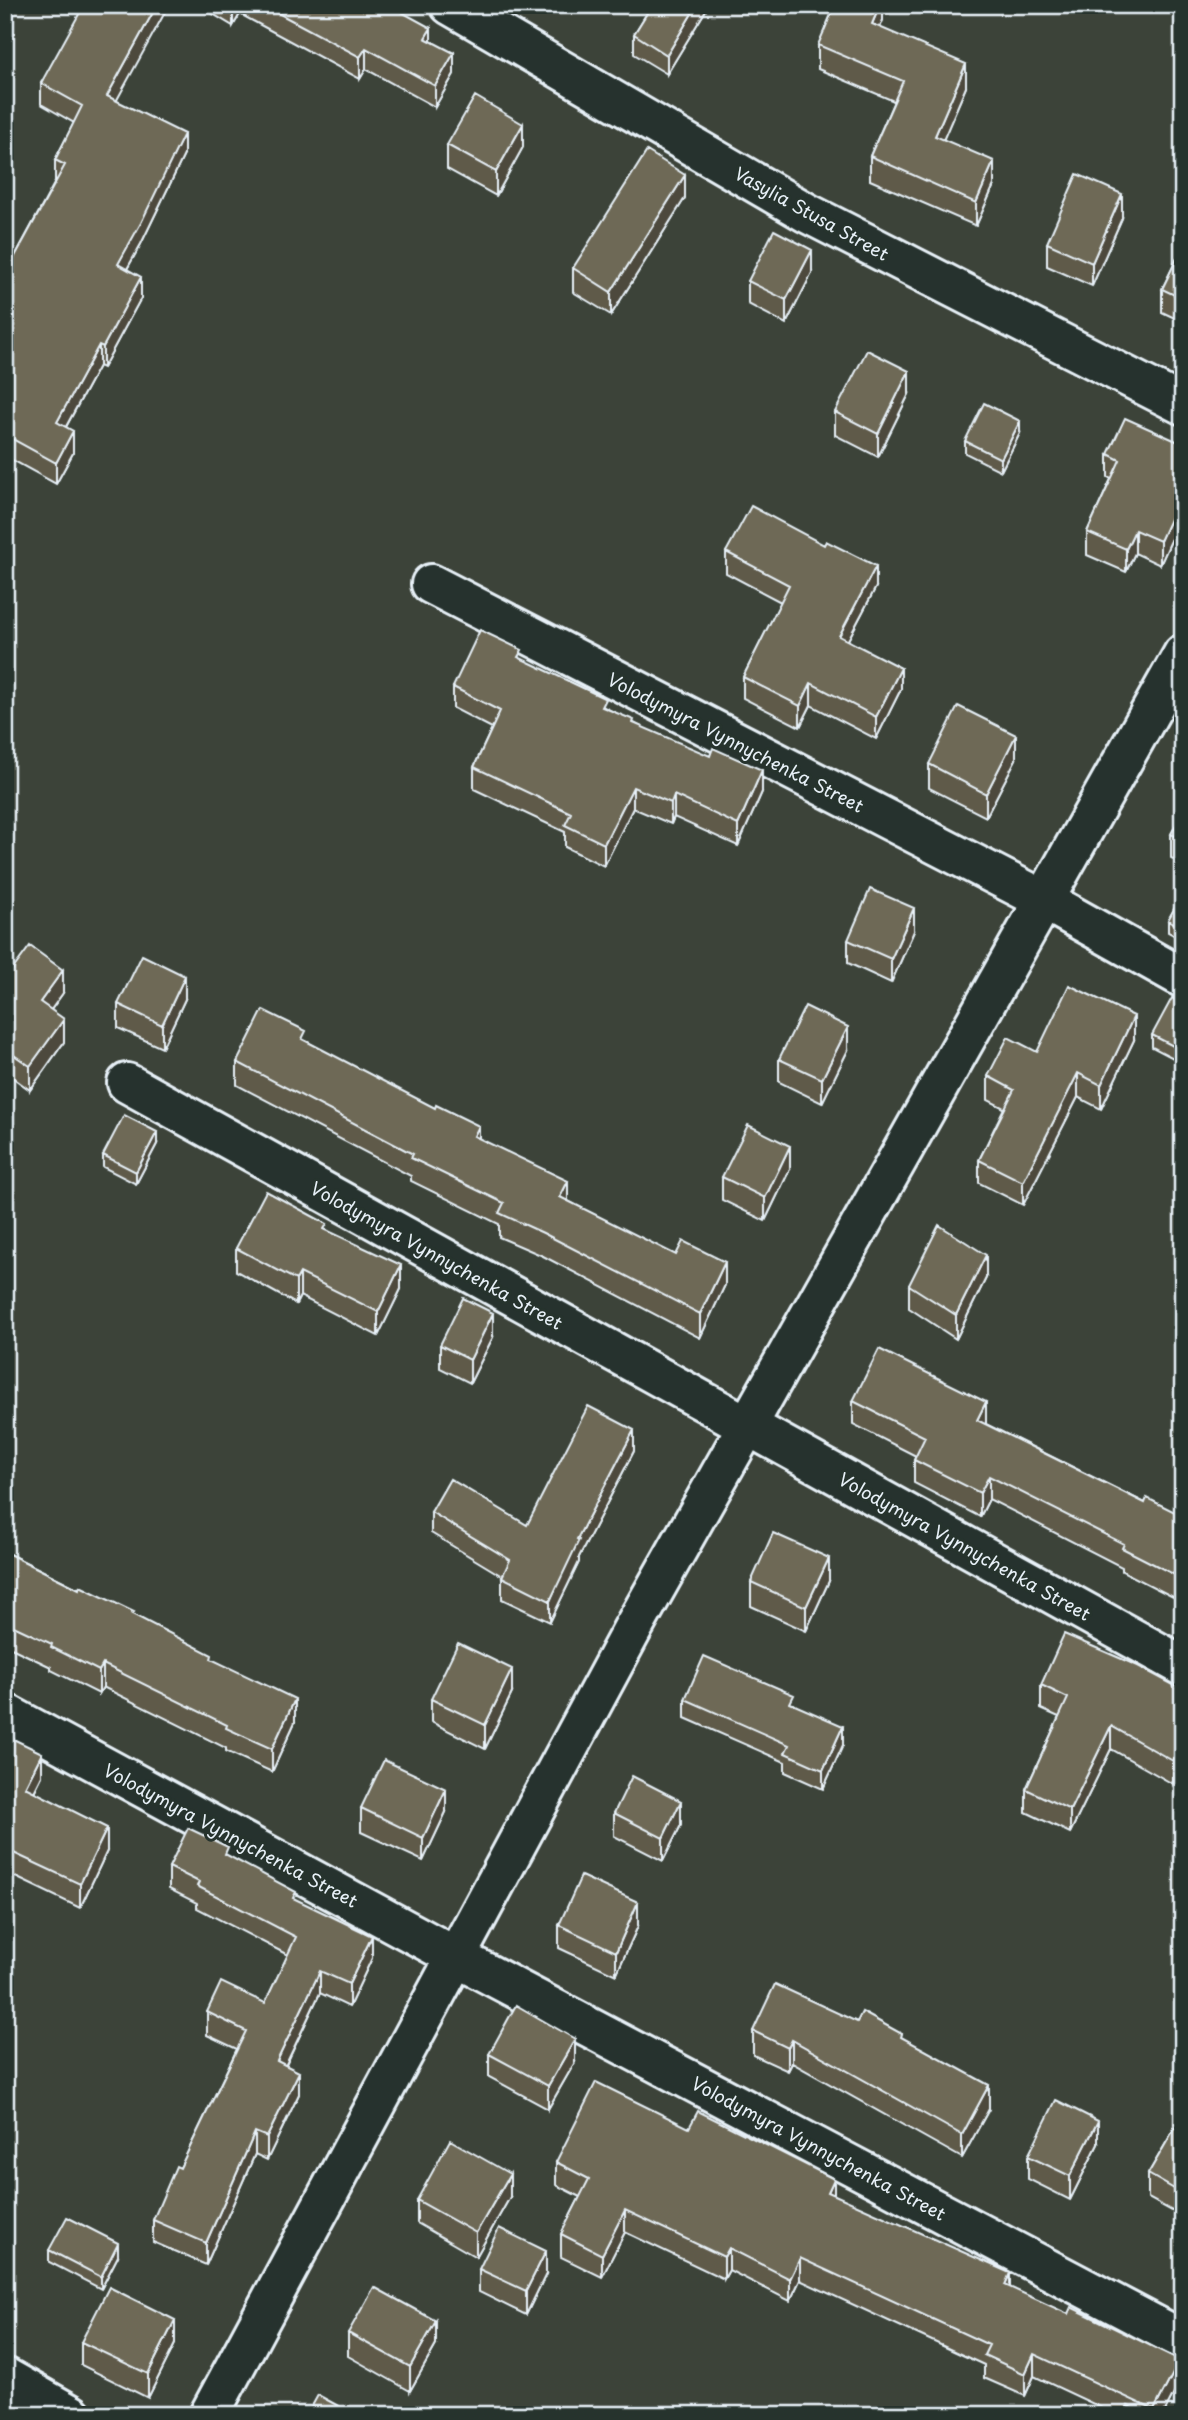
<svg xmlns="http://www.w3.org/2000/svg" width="1188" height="2420" font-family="'Playpen Sans',sans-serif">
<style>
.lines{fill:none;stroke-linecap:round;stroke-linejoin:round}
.minor-casing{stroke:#e8f1f8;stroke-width:44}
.secondary-casing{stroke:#e8f1f8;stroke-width:44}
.minor{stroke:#26332d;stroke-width:38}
.secondary{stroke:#26332d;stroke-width:38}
.wall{fill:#5f5a4a;stroke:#e8f1f8;stroke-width:2}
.shaded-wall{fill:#4d4a3c;stroke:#e8f1f8;stroke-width:2}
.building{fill:#6e6956;stroke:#e8f1f8;stroke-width:2}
.labels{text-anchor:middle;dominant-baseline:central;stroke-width:6;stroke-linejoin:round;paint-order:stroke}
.street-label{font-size:18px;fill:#e8f1f8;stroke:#26332d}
</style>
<rect width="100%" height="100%" fill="#3c4339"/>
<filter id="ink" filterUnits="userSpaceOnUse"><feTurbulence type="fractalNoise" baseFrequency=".0143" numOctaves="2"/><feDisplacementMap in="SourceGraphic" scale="14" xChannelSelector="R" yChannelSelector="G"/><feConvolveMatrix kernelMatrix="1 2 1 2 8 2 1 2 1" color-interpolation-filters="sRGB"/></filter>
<g filter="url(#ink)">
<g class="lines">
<g class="minor-casing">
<path id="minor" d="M431,584l611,315 141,79
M127,1083l1056,583
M5,1713l451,244 727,383
M5,2377l67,38
M209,2415l423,-785 551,-976"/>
</g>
<g class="secondary-casing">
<path id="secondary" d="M450,5l357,208 376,192"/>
</g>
<use href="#minor" class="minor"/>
<use href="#secondary" class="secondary"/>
</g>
<path class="wall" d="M198,5h191l42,36 23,33 -19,33 -69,-38 -6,10 -120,-65 -7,12z
M652,5h57l-42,69 -33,-20v-20z
M883,5v15l-3,8 86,59 -23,52 51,46 -18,41 -106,-46v-24l24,-55 -76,-32v-24z
M41,83l75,18 68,54 -43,89 -14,25 14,29 -38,70 -4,-2 -33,61 7,26 -17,31 -51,-28v-185h2l48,-89v-22l19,-37 -33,-19z
M447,145l76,2 -27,49 -49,-27z
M685,198l-74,117 -38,-23v-24z
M1122,218l-30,68 -45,-20v-23z
M1183,246v76l-21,-10v-23z
M812,273l-26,51 -38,-20v-23z
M909,394l-31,63 -43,-22v-23z
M1020,433l-19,38 -36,-18v-12z
M1183,444v70l-23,51 -25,-12 -9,19 -39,-17v-23l24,-53 -3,-2v-23z
M726,552l150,35 -28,53 53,49 -25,50 -65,-34 -11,22 -57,-29v-21l38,-75 -55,-29z
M522,659l84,49 156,84 -24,54 -64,-29 -3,7 -38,-16 -29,58 -39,-19v-15l-91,-43v-22l18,-39 -39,-20v-21z
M1016,759l-30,58 -57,-29v-24z
M1183,812v52l-12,-6v-24z
M1183,893v47l-15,-8v-12z
M914,931l-23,52 -43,-20v-23z
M5,980l58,13 -12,17 13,32 -34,48 -25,-18z
M185,999l-23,49 -44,-20v-24z
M1183,1004v59l-31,-16v-12z
M1134,1040l-33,69 -23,-12 -55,108 -44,-22v-23l25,-52 -16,-8v-24l49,-24z
M306,1041l173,98 89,62 157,84 -25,53 -157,-82 -44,-19v-13l-88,-43v-5l-174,-91v-23z
M848,1050l-26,53 -43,-21v-23z
M157,1144l-21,40 -33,-17v-12z
M790,1169l-25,52 -43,-21v-23z
M327,1230l74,59 -23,47 -78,-40 -4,8 -60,-33v-23z
M986,1278l-30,61 -47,-31v-23z
M493,1337l-23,46 -30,-15v-23z
M853,1401l133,23 159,79 38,13v86l-61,-31v-4l-133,-68 -9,18 -66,-34v-23l2,-4 -63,-32z
M634,1451l-55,106v5l-29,60 -48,-23v-23l-71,-43v-21l96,13z
M5,1552l74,37 55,26 78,45 83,62 -23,50 -46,-21v-3l-123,-61 -4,7 -48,-24v-3l-46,-22z
M829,1581l-23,50 -55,-25v-24z
M1041,1685l142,5v77l-10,17 -62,-35 -41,84 -44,-21v-23l33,-72 -18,-8z
M512,1693l-27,56 -54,-27v-23z
M685,1699l109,5 49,41 -20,44 -38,-17v-10l-100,-44z
M5,1735l37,41 -8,16 73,59 -27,57 -75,-36z
M361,1808l85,4 -23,49 -62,-29z
M614,1813l67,12 -18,36 -49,-25z
M228,1856l68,44 76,58 -23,49 -29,-14 -34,72 13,29 -32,66 -12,-6 -49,111 -53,-23v-22l27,-52 57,-119 -30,-14v-23l58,-9 23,-48 -91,-47v-5l-28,-14v-22z
M559,1925l79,1 -22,49 -57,-27z
M857,2022l45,16 87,71 -27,49 -170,-95 -4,8 -35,-16v-24z
M489,2054l86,8 -27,47 -59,-32z
M1183,2114v103l-35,-19v-24z
M689,2128l145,67 176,93 170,94 -17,33h-46l-83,-39 -9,20 -41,-18v-13l-184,-85 -10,21 -61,-31 -5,9 -99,-47 -23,45 -41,-20v-23l19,-37 -24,-12v-23z
M1098,2144l-28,56 -42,-21v-23z
M510,2197l-34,60 -59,-34v-23z
M49,2250l69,6 -17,33 -52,-27z
M479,2269l67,5 -20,41 -47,-23z
M348,2333l88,12 -26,46 -62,-35z
M81,2342l94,2 -27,54 -67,-33z"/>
<path class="shaded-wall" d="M157,5h12l-62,113v-22z
M233,5h7v9l-7,12z
M697,5h12l-42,69v-19z
M880,5h3v15l-11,27v-23z
M431,28v21l-6,-11z
M366,48v21l-6,10v-22z
M454,53v21l-19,33v-21z
M966,64v23l-31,72v-23z
M523,124v23l-27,49v-24z
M184,134v21l-43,89 -23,41v-21z
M994,161v24l-18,41v-23z
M685,175v23l-74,117v-23z
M1122,194v24l-30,68v-23z
M812,250v23l-26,51v-24z
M141,277v21l-38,70v-21z
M99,345v21l-42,77v-21z
M909,371v23l-31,63v-23z
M1020,421v12l-19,38v-12z
M73,431v22l-17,31v-21z
M1183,491v23l-23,51v-24z
M1135,530v23l-9,19v-23z
M876,566v21l-37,70v-21z
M901,668v21l-25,50v-22z
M811,683v22l-11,22v-21z
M1016,735v24l-30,58v-23z
M762,770v22l-24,54v-21z
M633,787v21l-29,58v-22z
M674,795v22l-3,7v-21z
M914,908v23l-23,52v-24z
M63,970v23l-23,32v-23z
M185,976v23l-23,49v-23z
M1134,1016v24l-33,69v-24z
M64,1019v23l-34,48v-24z
M848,1027v23l-26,53v-24z
M1078,1073v24l-55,108v-23z
M479,1126v23l-5,-13z
M157,1132v12l-21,40v-12z
M790,1146v23l-25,52v-23z
M568,1181v24l-8,-8z
M986,1255v23l-30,61v-24z
M725,1262v23l-25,53v-24z
M401,1265v24l-23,47v-24z
M300,1273v23l-4,8v-24z
M493,1313v24l-23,46v-23z
M986,1402v23l-9,-5z
M634,1430v21l-55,106v5l-29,60v-21l27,-62z
M989,1476v23l-9,18v-24z
M829,1558v23l-23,50v-24z
M103,1664v23l-4,7v-23z
M512,1669v24l-27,56v-24z
M295,1699v23l-23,50v-23z
M843,1726v19l-20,44v-19z
M1111,1726v23l-41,84v-23z
M1183,1743v24l-10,17v-23z
M42,1753v23l-17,34v-23z
M446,1789v23l-23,49v-23z
M681,1801v24l-18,36v-23z
M107,1828v23l-27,57v-24z
M638,1902v24l-22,49v-23z
M372,1936v22l-23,49v-23z
M320,1971v22l-43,90v-22z
M575,2039v23l-27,47v-23z
M792,2040v23l-4,8v-23z
M299,2072v22l-32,66v-23z
M989,2085v24l-27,49v-23z
M1098,2121v23l-28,56v-24z
M255,2132v22l-49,111v-22z
M510,2174v23l-34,60v-24z
M834,2179v23l-6,-10z
M625,2210v22l-23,45v-22z
M8,2232v22l-3,6v-22z
M118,2243v13l-17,33v-12z
M729,2248v22l-5,9v-22z
M546,2251v23l-20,41v-24z
M800,2258v22l-10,21v-22z
M1010,2273v23l-5,-11z
M175,2320v24l-27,54v-24z
M436,2321v24l-26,46v-24z
M1034,2354v22l-9,20v-22z
M1180,2360v22l-17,33h-9v-5z"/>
<path class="building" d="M84,5h73l-50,91 77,38 -43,89 -23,41 23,13 -38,70 -4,-2 -42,77 16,9 -17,32 -51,-28v-164h2l58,-106 -10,-5 27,-54 -41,-23z
M263,5h126l42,23 -6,10 29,15 -19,33 -69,-38 -6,9z
M652,5h45l-30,50 -33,-21z
M835,5h45l-8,19 94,40 -31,72 59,25 -18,42 -106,-47 33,-75 -85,-36z
M475,96l48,28 -27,48 -49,-27z
M647,151l38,24 -74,117 -38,-24z
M1077,174l45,20 -30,69 -45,-20z
M774,230l38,20 -26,50 -38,-19z
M1183,246v53l-21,-10z
M867,350l42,21 -31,63 -43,-22z
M984,403l36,18 -19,38 -36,-18z
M1125,418l58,26v47l-23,50 -25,-11 -9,19 -39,-17 33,-72 -12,-6z
M751,506l73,39 2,-4 50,25 -37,70 62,32 -25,49 -65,-34 -11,23 -57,-29 46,-92 -63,-33z
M480,630l42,20 -4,7 88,42 -4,8 32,13 -1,3 77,33 3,-8 49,22 -24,55 -64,-30 -3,8 -38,-16 -29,57 -39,-19 6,-12 -97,-46 26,-56 -47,-24z
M958,706l58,29 -30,59 -57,-30z
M1183,812v28l-12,-6z
M870,889l44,19 -23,51 -43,-19z
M1183,893v35l-15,-8z
M30,946l33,24 -23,32 24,17 -34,47 -25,-17v-69z
M142,955l43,21 -23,49 -44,-21z
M1069,985l65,31 -33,69 -23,-12 -55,109 -44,-22 35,-70 -26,-14 20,-39 29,15z
M1172,998l11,6v47l-31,-16z
M805,1006l43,21 -26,52 -43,-20z
M263,1010l43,21 -4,8 133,69 1,-3 43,21 -5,10 94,45 -8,16 116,58 7,-14 42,21 -25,52 -157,-81 -44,-20 5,-10 -93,-45 2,-4 -176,-92z
M124,1115l33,17 -21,40 -33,-17z
M748,1125l42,21 -25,52 -43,-21z
M266,1191l61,33 -3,5 77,36 -23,47 -78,-39 -4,7 -60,-32z
M939,1225l47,30 -30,60 -47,-30z
M463,1298l30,15 -23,47 -30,-15z
M879,1349l107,53 -9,18 168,83 2,-5 36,18v63l-61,-31 2,-4 -135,-68 -9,17 -66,-33 11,-23 -72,-36z
M588,1406l46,24 -57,109 2,1 -29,61 -48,-24 8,-17 -79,-48 19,-33 77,46z
M773,1533l56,25 -23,49 -55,-25z
M5,1552l74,37 1,-3 54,26 -2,2 80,41 -1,4 84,40 -23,50 -46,-21 1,-3 -124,-61 -4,7 -48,-24 1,-3 -47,-22z
M1064,1634l74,32 45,24v53l-10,18 -62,-35 -41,84 -44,-21 42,-91 -27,-13z
M458,1643l54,26 -27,56 -54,-26z
M704,1656l90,39 -4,8 53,23 -20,44 -38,-17 4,-8 -104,-46z
M5,1735l37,18 -17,34 82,41 -27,56 -75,-35z
M384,1760l62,29 -23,49 -62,-30z
M632,1776l49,25 -18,37 -49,-25z
M188,1828l40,19 -3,7 71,38 -3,6 79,38 -23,48 -29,-13 -43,90 22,11 -32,65 -12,-5 -49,111 -53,-23 23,-54 4,2 66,-137 -39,-19 14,-30 44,21 31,-66 -99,-51 2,-4 -30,-15z
M581,1876l57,26 -22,50 -57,-27z
M775,1984l82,38 5,-10 40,22 -1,3 88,48 -27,50 -170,-95 -4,8 -35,-17z
M516,2005l59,34 -27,47 -59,-32z
M596,2082l93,46 9,-17 136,68 -6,13 182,81 -5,12 63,29 3,-7 109,53 -26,50 -120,-56 -9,20 -41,-19 5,-10 -189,-87 -10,21 -61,-31 -5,9 -99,-47 -23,45 -41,-21 28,-55 -33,-17z
M1056,2100l42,21 -28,55 -42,-20z
M1183,2114v80l-35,-20z
M450,2140l60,34 -34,59 -59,-33z
M67,2217l51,26 -17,34 -52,-27z
M499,2228l47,23 -20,40 -47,-22z
M109,2287l66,33 -27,54 -67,-32z
M374,2287l62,34 -26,46 -62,-34z
M318,2395l37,20h-48z
M1128,2406l18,9h-23z
M5,2409l10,6h-10z"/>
</g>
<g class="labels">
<g class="street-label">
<text transform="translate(812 213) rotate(29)">Vasylia Stusa Street</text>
<text transform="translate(736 742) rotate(27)">Volodymyra Vynnychenka Street</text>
<text transform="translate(437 1255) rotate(29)">Volodymyra Vynnychenka Street</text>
<text transform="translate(965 1546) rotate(29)">Volodymyra Vynnychenka Street</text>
<text transform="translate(231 1835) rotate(28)">Volodymyra Vynnychenka Street</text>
<text transform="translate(819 2148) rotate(28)">Volodymyra Vynnychenka Street</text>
</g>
</g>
<rect width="1188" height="2420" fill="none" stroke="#26332d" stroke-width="28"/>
<rect x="14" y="14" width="1160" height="2392" fill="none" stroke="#e8f1f8" stroke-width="2.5" filter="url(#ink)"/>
</svg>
